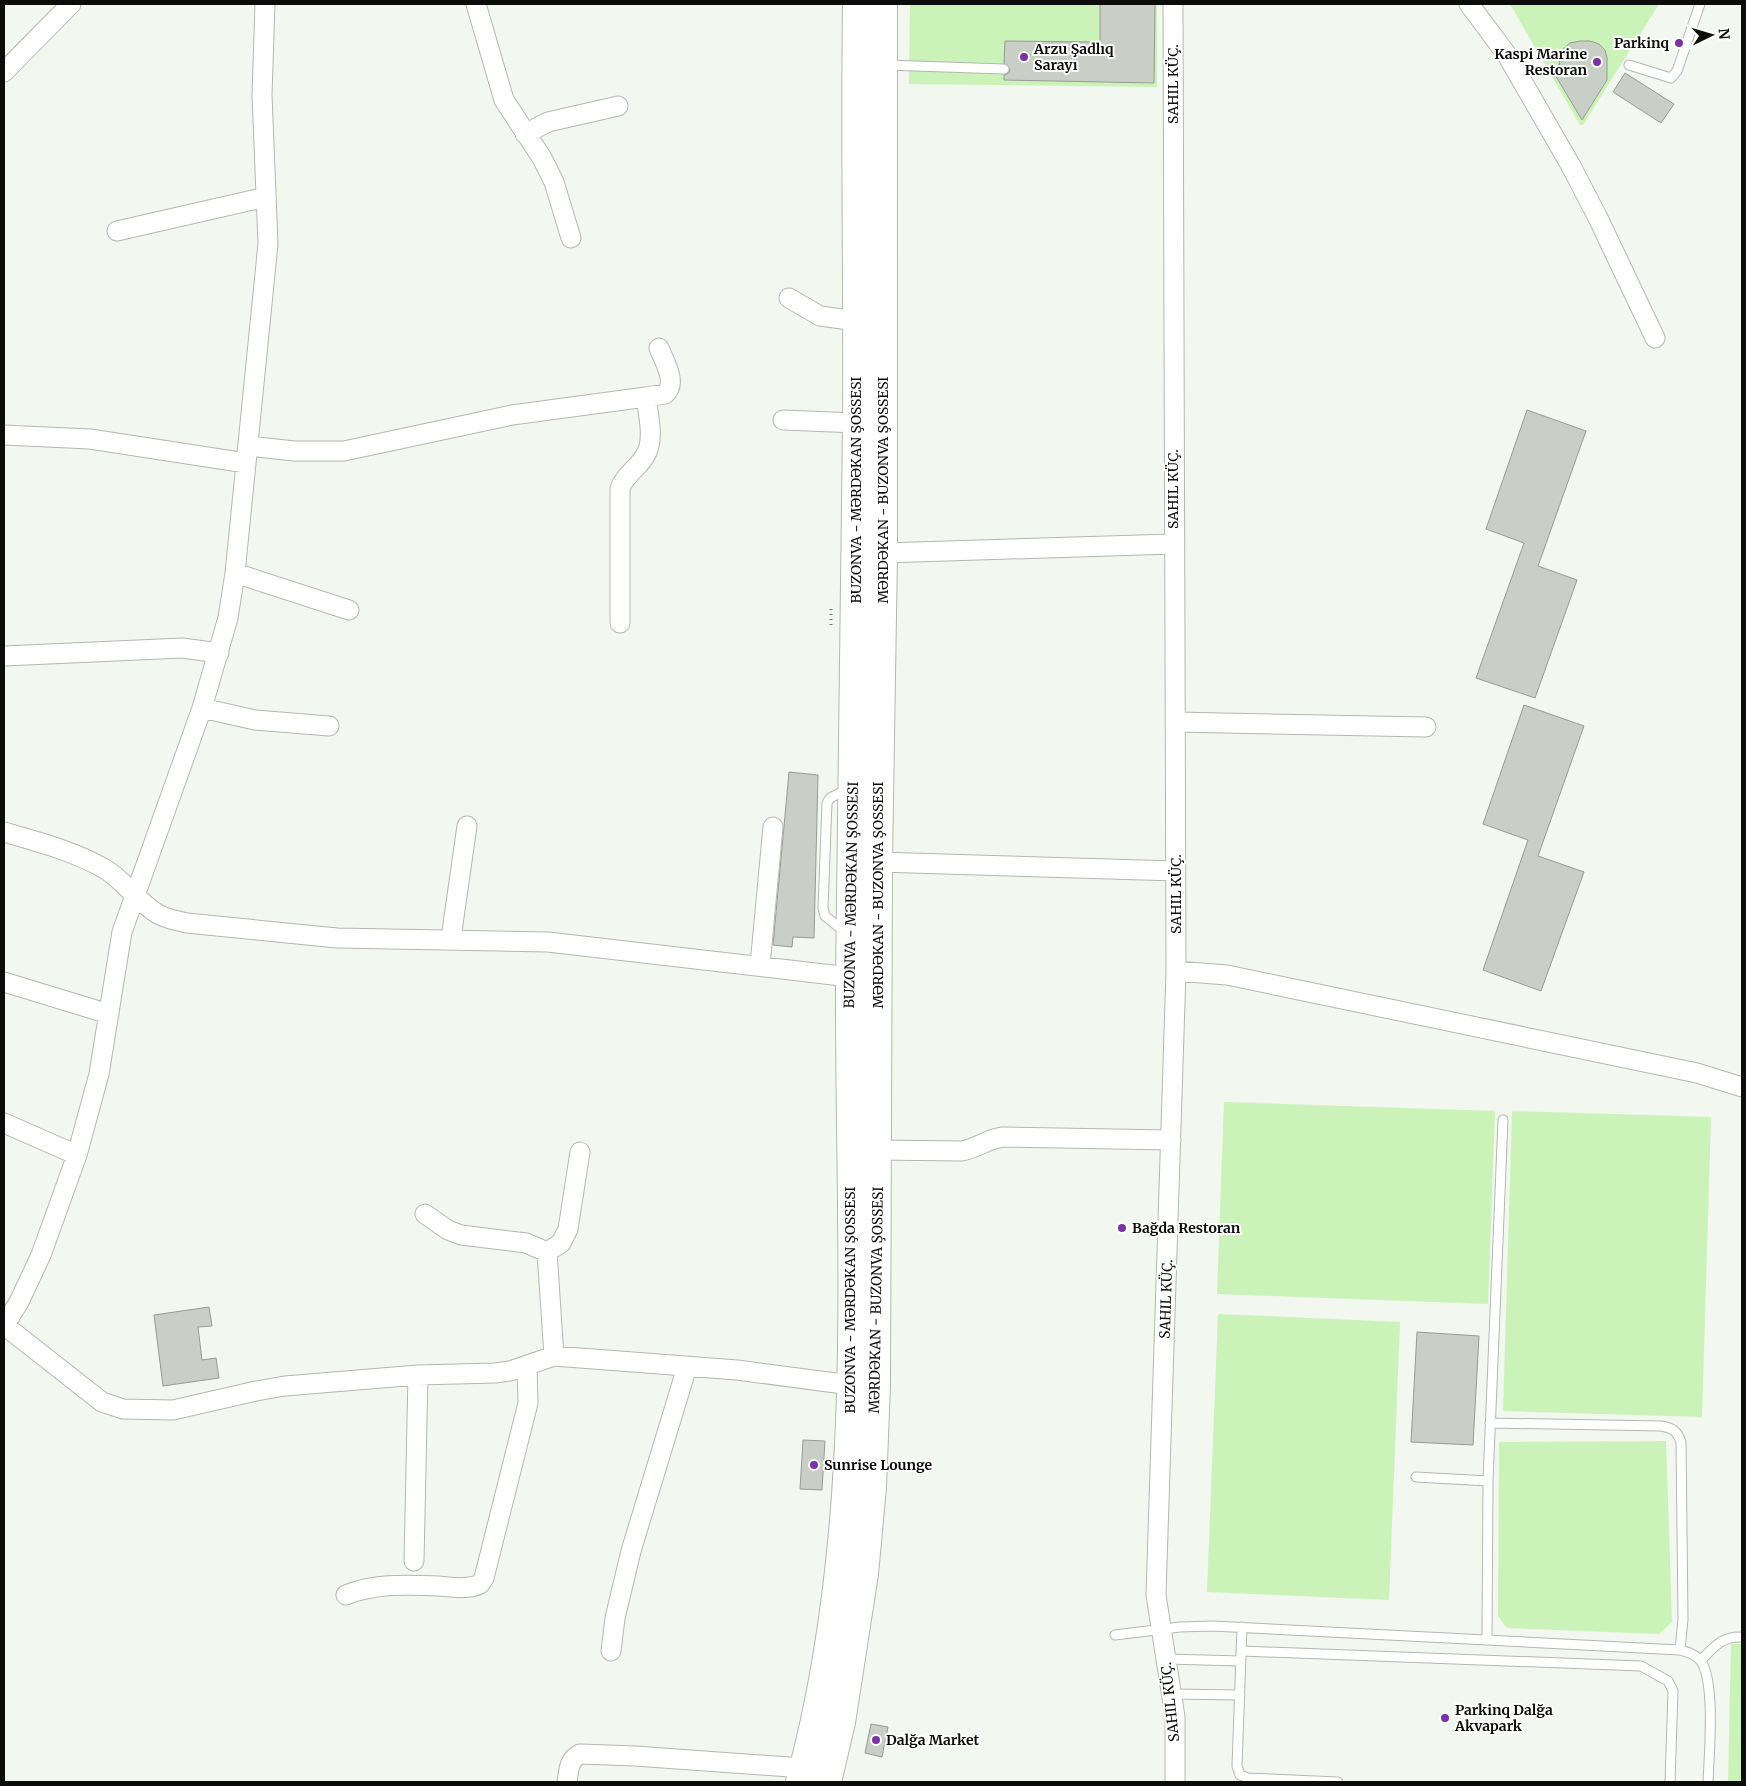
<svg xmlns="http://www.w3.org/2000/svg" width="1746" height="1786" font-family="Merriweather,serif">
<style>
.green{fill:#cbf2b8}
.building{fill:#c9cec6;stroke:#969b94}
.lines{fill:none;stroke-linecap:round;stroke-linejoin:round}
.service-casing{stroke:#b3b8b1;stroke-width:11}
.minor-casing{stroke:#b3b8b1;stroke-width:21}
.primary-casing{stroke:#b3b8b1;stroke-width:30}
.path{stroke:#747772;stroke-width:3;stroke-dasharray:1 4;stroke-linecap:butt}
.service{stroke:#fff;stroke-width:9}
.minor{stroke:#fff;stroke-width:19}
.primary{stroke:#fff;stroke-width:28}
.poi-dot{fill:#7933a6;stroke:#fff;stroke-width:2}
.labels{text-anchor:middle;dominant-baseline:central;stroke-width:4;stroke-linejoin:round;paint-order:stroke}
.poi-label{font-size:14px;font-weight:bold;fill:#0c0d0b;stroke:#fff;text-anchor:start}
.street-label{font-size:14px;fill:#0c0d0b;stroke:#fff}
</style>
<rect width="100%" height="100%" fill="#f2f7ef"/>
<path class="green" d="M910,4h247v83l-248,-3z
M1510,4h149l-76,121h-3z
M1224,1102l271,9 -7,193 -271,-10z
M1512,1111l199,6 -9,300 -199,-6z
M1218,1314l182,8 -11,278 -182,-8z
M1666,1441l6,181 -13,12 -152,-6 -9,-12 1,-174z
M1731,1644h11v138h-14z"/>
<path class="building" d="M1100,4h55l-1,79 -150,-3v-5l5,-2 1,-4 -6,-6 1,-22 95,1z
M1580,41h10l9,3 6,6 2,8v22l-25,40 -31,-52 8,-1 1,-11 3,-7 7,-6z
M1625,73l49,31 -13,19 -48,-31z
M1527,410l59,21 -48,135 39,14 -42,118 -59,-20 48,-135 -38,-14z
M1524,705l60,21 -46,130 46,16 -43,119 -58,-21 45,-130 -45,-16z
M789,772l29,3 -4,163 -21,-1 -1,10 -19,-2z
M209,1307l3,19 -14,1 4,33 14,-2 3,20 -56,8 -9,-71z
M1417,1332l62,4 -6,109 -62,-3z
M803,1440l22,1 -3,49 -22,-1z
M871,1724l17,3 -6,30 -17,-4z"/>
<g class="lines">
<g class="service-casing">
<path id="service" d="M886,65l118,4
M1629,65l42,13 6,-7 23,-67
M845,932l-20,-16 -2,-8 4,-105 3,-5 18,-9
M1490,1423l171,3c12,2 16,5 20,16l2,177 -3,31
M1416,1477l72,4
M1242,1627l-5,139 3,9 8,3 90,4
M1115,1635l65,-8 32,-1 468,24c7,2 15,4 20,10 16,19 9,96 8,122
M1487,1639l1,-158 15,-361
M1241,1651l400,15 27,15 5,10 -3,91
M1166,1659l75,2
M1701,1660c13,-13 21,-24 41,-23
M1172,1694l68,1"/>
</g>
<g class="minor-casing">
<path id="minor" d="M476,4l28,96 38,58 12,24 17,56
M1173,4l3,967 -20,624 19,122v65
M1469,4l38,51 64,111 27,52 57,120
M4,72l67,-68
M525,134l23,-12 70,-16
M117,231l149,-34
M789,298l31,18 37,5
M646,397l19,-3c13,-11 -1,-33 -6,-46
M783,420l74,3
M4,435l86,4 156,24
M248,446l46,5h50l168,-36 134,-18c2,16 8,40 1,55 -6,15 -23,22 -27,37v134
M883,553l290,-9
M235,573l114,37
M4,656l178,-8 37,5
M202,708l53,12 74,6
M1175,722l251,5
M4,832c35,10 69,19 101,37 20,12 33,34 53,45 9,5 19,7 29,9l150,15 211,4 302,35
M878,862l298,9
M451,938l16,-112
M760,965l13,-138
M1176,971l51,4 470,98 45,14
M4,982l105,32
M4,1123l73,32
M877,1150l85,1c16,-3 25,-12 41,-14l168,3
M425,1214l23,16 13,5 65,8 21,9 7,104
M547,1252l14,-9 7,-14 12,-77
M4,1325l98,77 21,7 50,1 83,-19 29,-5 133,-11 77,-2 15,-2 44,-15 183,14 114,15
M4,1326l15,-24 22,-47 36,-100 22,-81 23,-142 80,-224 26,-90 7,-45 33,-329 -6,-149 3,-91
M414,1561l4,-186
M346,1595c29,-12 61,-10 92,-9 14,1 30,4 42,-2l4,-6 44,-175 -1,-38
M611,1651l4,-33 16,-67 56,-184
M567,1782c2,-11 1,-22 13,-28l55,2 169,12"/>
</g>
<g class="primary-casing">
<path id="primary" d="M800,1782c71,-260 49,-535 50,-802 1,-185 6,-370 7,-555 1,-141 -2,-281 0,-421
M827,1782l14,-60 23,-148 8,-87 4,-102 2,-523 5,-309v-549"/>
</g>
<path class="path" d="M831,625v-19"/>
<use href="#service" class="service"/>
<use href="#minor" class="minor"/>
<use href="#primary" class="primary"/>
</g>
<g class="poi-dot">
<circle cx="1679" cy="43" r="5"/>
<circle cx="1024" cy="57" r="5"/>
<circle cx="1597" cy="62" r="5"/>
<circle cx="1122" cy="1228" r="5"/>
<circle cx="814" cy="1465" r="5"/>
<circle cx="1445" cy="1718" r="5"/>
<circle cx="876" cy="1740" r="5"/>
</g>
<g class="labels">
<g class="poi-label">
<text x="1669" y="43" text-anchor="end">Parkinq</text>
<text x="1034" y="49">Arzu Şadlıq<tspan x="1034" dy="16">Sarayı</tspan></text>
<text x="1587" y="54" text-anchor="end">Kaspi Marine<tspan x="1587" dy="16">Restoran</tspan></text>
<text x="1132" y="1228">Bağda Restoran</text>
<text x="824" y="1465">Sunrise Lounge</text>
<text x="1455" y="1710">Parkinq Dalğa<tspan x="1455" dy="16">Akvapark</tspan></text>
<text x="886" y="1740">Dalğa Market</text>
</g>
<g class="street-label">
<text transform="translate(1173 84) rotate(-90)">SAHIL KÜÇ.</text>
<text transform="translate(1173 489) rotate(-90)">SAHIL KÜÇ.</text>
<text transform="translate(856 490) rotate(-90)">BUZONVA - MƏRDƏKAN ŞOSSESI</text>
<text transform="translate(883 490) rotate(-90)">MƏRDƏKAN - BUZONVA ŞOSSESI</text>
<text transform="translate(1176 894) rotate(-90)">SAHIL KÜÇ.</text>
<text transform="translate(851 895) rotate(-89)">BUZONVA - MƏRDƏKAN ŞOSSESI</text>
<text transform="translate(878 895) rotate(-90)">MƏRDƏKAN - BUZONVA ŞOSSESI</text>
<text transform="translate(1166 1299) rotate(-88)">SAHIL KÜÇ.</text>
<text transform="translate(850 1300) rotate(-90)">BUZONVA - MƏRDƏKAN ŞOSSESI</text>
<text transform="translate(876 1300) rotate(-89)">MƏRDƏKAN - BUZONVA ŞOSSESI</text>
<text transform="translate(1170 1702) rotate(-96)">SAHIL KÜÇ.</text>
</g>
</g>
<rect width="1746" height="1786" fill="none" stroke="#0c0d0b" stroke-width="10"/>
<g transform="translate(1711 35) rotate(85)" stroke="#ffffff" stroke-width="4" paint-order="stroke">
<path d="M0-4L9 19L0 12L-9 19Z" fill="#0c0d0b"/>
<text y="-8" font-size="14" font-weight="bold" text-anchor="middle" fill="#0c0d0b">N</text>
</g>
</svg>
